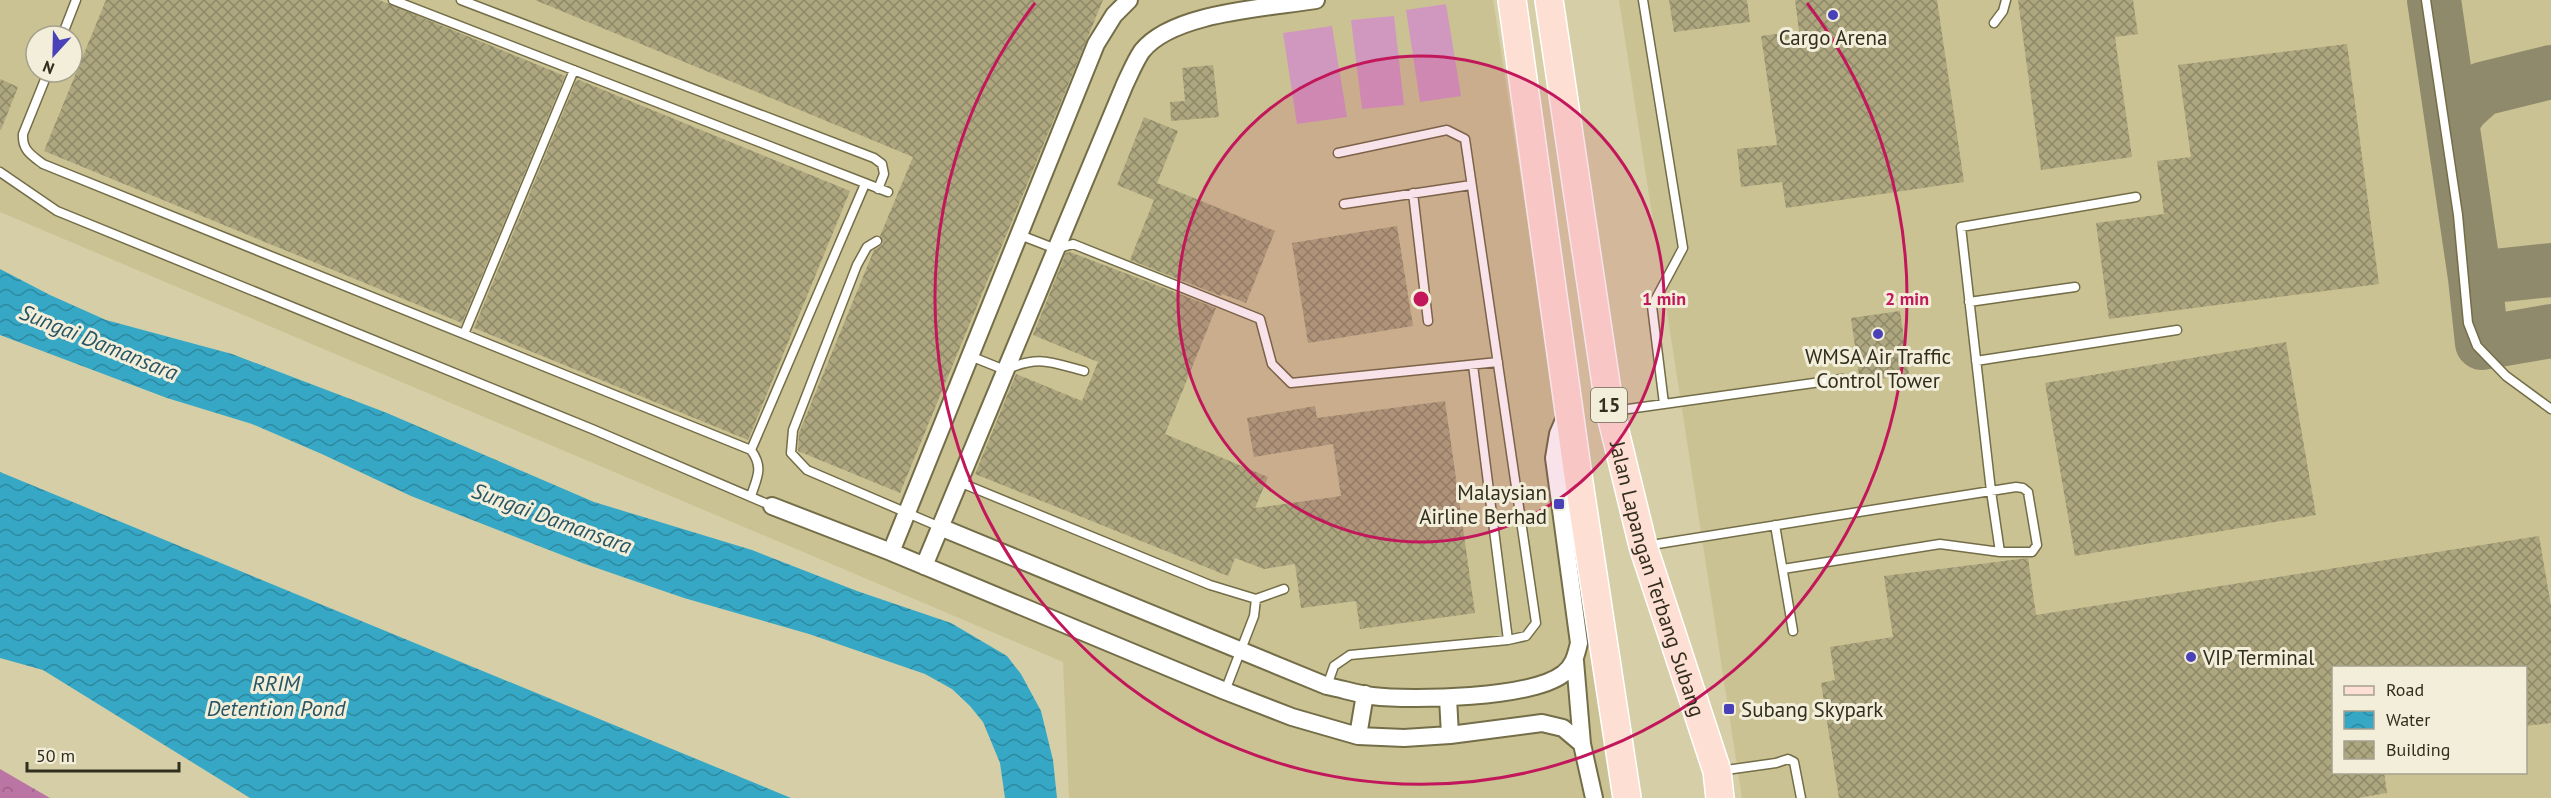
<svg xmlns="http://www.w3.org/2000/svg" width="2551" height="798" font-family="'PT Sans',sans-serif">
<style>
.built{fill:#cbc293;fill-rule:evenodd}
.forest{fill:url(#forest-crowns)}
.pitch{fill:#d098be}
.water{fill:url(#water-waves)}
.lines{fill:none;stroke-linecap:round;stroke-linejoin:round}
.taxiway{stroke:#908a6c;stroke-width:54}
.building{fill:url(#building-cross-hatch)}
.lane-casing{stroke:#736d48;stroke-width:11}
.street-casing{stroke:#736d48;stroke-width:20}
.primary-casing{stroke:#fff;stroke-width:30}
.lane{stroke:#fff;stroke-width:8}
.street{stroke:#fff;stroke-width:16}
.primary{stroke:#fedfd4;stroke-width:27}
.ring{fill:none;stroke:#c2185b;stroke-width:3}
.poi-dot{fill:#4841b7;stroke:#f2eeda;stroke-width:2}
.labels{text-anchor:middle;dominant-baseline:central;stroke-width:6;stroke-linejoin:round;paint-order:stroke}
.shield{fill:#f2eeda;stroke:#6b6856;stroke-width:1.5}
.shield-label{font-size:20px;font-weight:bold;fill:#312e1e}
.poi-label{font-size:21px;fill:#312e1e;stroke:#f2eeda}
.street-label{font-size:21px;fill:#312e1e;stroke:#f2eeda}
.water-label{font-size:22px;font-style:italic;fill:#275563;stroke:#f2eeda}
.centre{fill:#c2185b;stroke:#f2eeda;stroke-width:3}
.ring-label{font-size:18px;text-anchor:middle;font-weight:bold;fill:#c2185b;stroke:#f2eeda;stroke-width:6;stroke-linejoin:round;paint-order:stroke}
</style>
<defs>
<pattern id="forest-crowns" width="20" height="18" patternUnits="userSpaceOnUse" patternTransform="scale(1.5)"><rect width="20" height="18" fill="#bb75a5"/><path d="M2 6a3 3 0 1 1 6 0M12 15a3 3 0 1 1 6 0" fill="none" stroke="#996086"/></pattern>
<pattern id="water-waves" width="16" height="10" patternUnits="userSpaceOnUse" patternTransform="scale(1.5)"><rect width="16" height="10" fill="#36a8c6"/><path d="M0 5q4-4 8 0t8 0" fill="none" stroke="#2e89a0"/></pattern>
<pattern id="building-cross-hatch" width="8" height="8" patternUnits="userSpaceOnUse" patternTransform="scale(1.5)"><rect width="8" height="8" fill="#ada67f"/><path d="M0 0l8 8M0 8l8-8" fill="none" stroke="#8d8867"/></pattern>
</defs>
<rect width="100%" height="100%" fill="#d5cea6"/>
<path class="built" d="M0,0h1493l124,798h-548l-6,-136 -1063,-450zM36,36h36v36h-36z
M1619,0h932v798h-809zM2334,668h192v104h-192z"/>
<path class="forest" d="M0,769l50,29h-50z"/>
<path class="pitch" d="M1446,4l15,92 -41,6 -14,-92z
M1394,16l10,89 -42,4 -11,-89z
M1332,26l15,91 -50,7 -14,-91z"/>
<path class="water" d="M0,269l50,26 56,25 126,34 155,59 207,89 158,48 105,41 94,32 56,33 14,18 20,37 12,49 4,38h-52l-5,-35 -17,-41 -13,-16 -18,-17 -27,-15 -116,-40 -125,-36 -99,-34 -174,-68 -87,-41 -72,-31 -85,-26 -167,-63z
M0,472l791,326h-541l-207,-128 -43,-12z"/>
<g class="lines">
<path class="taxiway" d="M2434,0l41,278 76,-8
M2452,122l10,-15 20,-18 69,-17
M2475,278l7,65 69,-12"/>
</g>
<path class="building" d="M106,0h273l186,76 -103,247 -418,-172z
M535,0h568l-203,493 -102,-42 1,-18 75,-183 9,-6 -3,-8 33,-79z
M1669,0h78l3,22 -76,10z
M1795,0h142l27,182 -178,26 -4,-26 -41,5 -4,-38 40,-4 -16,-109 38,-5z
M2018,0h115l5,34 -23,3 17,120 -91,13z
M2347,44l32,240 -270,35 -13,-96 68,-9 -7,-53 34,-4 -13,-92z
M1213,65l6,52 -48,4 -1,-19 15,-1 -3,-33z
M0,79l18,8 -17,43 -1,-1z
M579,80l271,111 -102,249 -274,-112 102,-247z
M1144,117l34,14 -21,52 118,48 -29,72 -24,-9 -1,2 -91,-36 24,-60 -37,-15z
M1397,226l16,100 -105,17 -16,-100z
M1070,252l146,56 -51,126 103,43 -13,31 86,-12 -8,-52 -79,13 -7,-39 68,-12 2,12 128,-17 30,212 -115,16 -4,-28 -55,7 -6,-44 -31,5 -29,-11 -7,18 -253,-102 41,-100 66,27 16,-39 -65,-27 33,-82z
M1900,311l9,64 -49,7 -9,-64z
M2286,342l30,173 -241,41 -30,-173z
M2539,536l12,70v117l-25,3v-58h-192v104h50l3,21 -29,5h-519l-18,-115 14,-3 -5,-33 63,-10 -9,-61 144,-18 8,57z"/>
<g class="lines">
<g class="lane-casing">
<path id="lane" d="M393,0l495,192
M461,0l413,158 8,6 2,10 -6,15
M1643,0l40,248 -31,58 12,98
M2426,0l32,215 10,108 9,23 29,30 45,33
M1994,23l9,-12 3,-11
M62,36l14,-36
M48,72l-25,62c-1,16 8,21 20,30l708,286c13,18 6,27 0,46
M0,172l57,39 535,218 180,77
M1413,193l15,128
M1344,204l127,-19
M1020,235l36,14 17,-5 187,75 12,45 19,19 207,-21
M877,241l-10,6 -10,18 -64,165 -2,23 16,17 133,57
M1969,302l106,-15
M464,334l110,-264
M970,356l35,14c34,-15 45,-8 79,1
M1976,361l201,-31
M1473,365l35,275
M1614,411l228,-32
M751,450l114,-266
M959,482l251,103 46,14 28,-10
M1775,525l18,106
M1645,546l371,-59 7,1 5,4 9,53 -5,7h-32l-60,-8 -157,25
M2000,552l-9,-61 -30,-264 175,-30
M1327,686l7,-20 16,-11 158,-15 18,-4 10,-13 -71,-484 -18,-9 -109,23
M1225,691l29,-75 2,-17
M1719,771l57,-8 12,-4 6,3 7,36"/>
</g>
<g class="street-casing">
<path id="street" d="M772,506l119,46 334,139 67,26 66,19 46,2 46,-3 92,-12 21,5 19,16 12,54
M940,527l387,159c15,3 31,8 45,10 40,5 160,2 191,-22 11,-8 13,-19 16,-31l-25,-185 4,-24 9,-21
M891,552l205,-508 18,-29 15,-15
M924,566l201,-482c5,-10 10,-23 17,-33 31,-39 126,-43 174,-51
M1575,661l7,83
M1448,698l2,37
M1358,736l7,-42"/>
</g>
<g class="primary-casing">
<g id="primary">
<path d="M1512,0l66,476 49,322"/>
<path id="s1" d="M1549,0l61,411 33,135 74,225 3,27"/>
</g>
</g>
<use href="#lane" class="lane"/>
<use href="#street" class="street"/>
<use href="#primary" class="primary"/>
</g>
<circle cx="1421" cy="299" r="243" fill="#c2185b" fill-opacity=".12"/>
<g class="ring">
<circle cx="1421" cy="299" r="243"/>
<path d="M1807 3A486 486 0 1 1 1035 3"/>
</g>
<g class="poi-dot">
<circle cx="1833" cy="15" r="6"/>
<circle cx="1878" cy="334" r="6"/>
<rect x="1553" y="498" width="12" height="12" rx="3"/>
<circle cx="2191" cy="657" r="6"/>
<rect x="1723" y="703" width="12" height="12" rx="3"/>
</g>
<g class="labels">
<rect class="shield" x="1591" y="388" width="36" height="34" rx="4.5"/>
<g class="shield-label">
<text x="1609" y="405">15</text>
</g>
<g class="poi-label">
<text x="1833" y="37">Cargo Arena</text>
<text x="1878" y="356">WMSA Air Traffic<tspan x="1878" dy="24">Control Tower</tspan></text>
<text x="1547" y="492" text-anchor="end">Malaysian<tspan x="1547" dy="24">Airline Berhad</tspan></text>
<text x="2203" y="657" text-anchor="start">VIP Terminal</text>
<text x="1741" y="709" text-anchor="start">Subang Skypark</text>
</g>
<g class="street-label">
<text stroke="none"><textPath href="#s1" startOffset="590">Jalan Lapangan Terbang Subang</textPath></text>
</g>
<g class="water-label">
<text transform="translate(99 342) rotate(22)">Sungai Damansara</text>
<text transform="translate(552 518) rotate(20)">Sungai Damansara</text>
<text x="276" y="683">RRIM<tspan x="276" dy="25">Detention Pond</tspan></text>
</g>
</g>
<circle cx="1421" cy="299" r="9" class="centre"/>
<g class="ring-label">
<text x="1664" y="305">1 min</text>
<text x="1907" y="305">2 min</text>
</g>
<rect x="2332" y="666" width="195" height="108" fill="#f2eeda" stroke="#a5a18f" stroke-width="1.5"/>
<rect x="2344" y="686" width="30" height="9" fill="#fedfd4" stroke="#a5a18f" stroke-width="1.5"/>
<text x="2386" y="696" font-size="18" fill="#312e1e">Road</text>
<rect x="2344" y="711" width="30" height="18" fill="url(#water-waves)" stroke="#a5a18f" stroke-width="1.5"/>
<text x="2386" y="726" font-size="18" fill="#312e1e">Water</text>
<rect x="2344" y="741" width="30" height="18" fill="url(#building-cross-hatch)" stroke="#a5a18f" stroke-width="1.5"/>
<text x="2386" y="756" font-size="18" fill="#312e1e">Building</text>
<g transform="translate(54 54) rotate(202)"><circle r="28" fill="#f2eeda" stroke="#a5a18f" stroke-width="1.5"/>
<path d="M0-4.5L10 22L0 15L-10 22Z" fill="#4841b7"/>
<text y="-9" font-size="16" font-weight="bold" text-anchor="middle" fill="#312e1e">N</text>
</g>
<path d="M27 762v9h152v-9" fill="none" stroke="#312e1e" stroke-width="3"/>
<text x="36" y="762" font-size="18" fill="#312e1e" stroke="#f2eeda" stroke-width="4.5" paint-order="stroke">50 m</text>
</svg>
